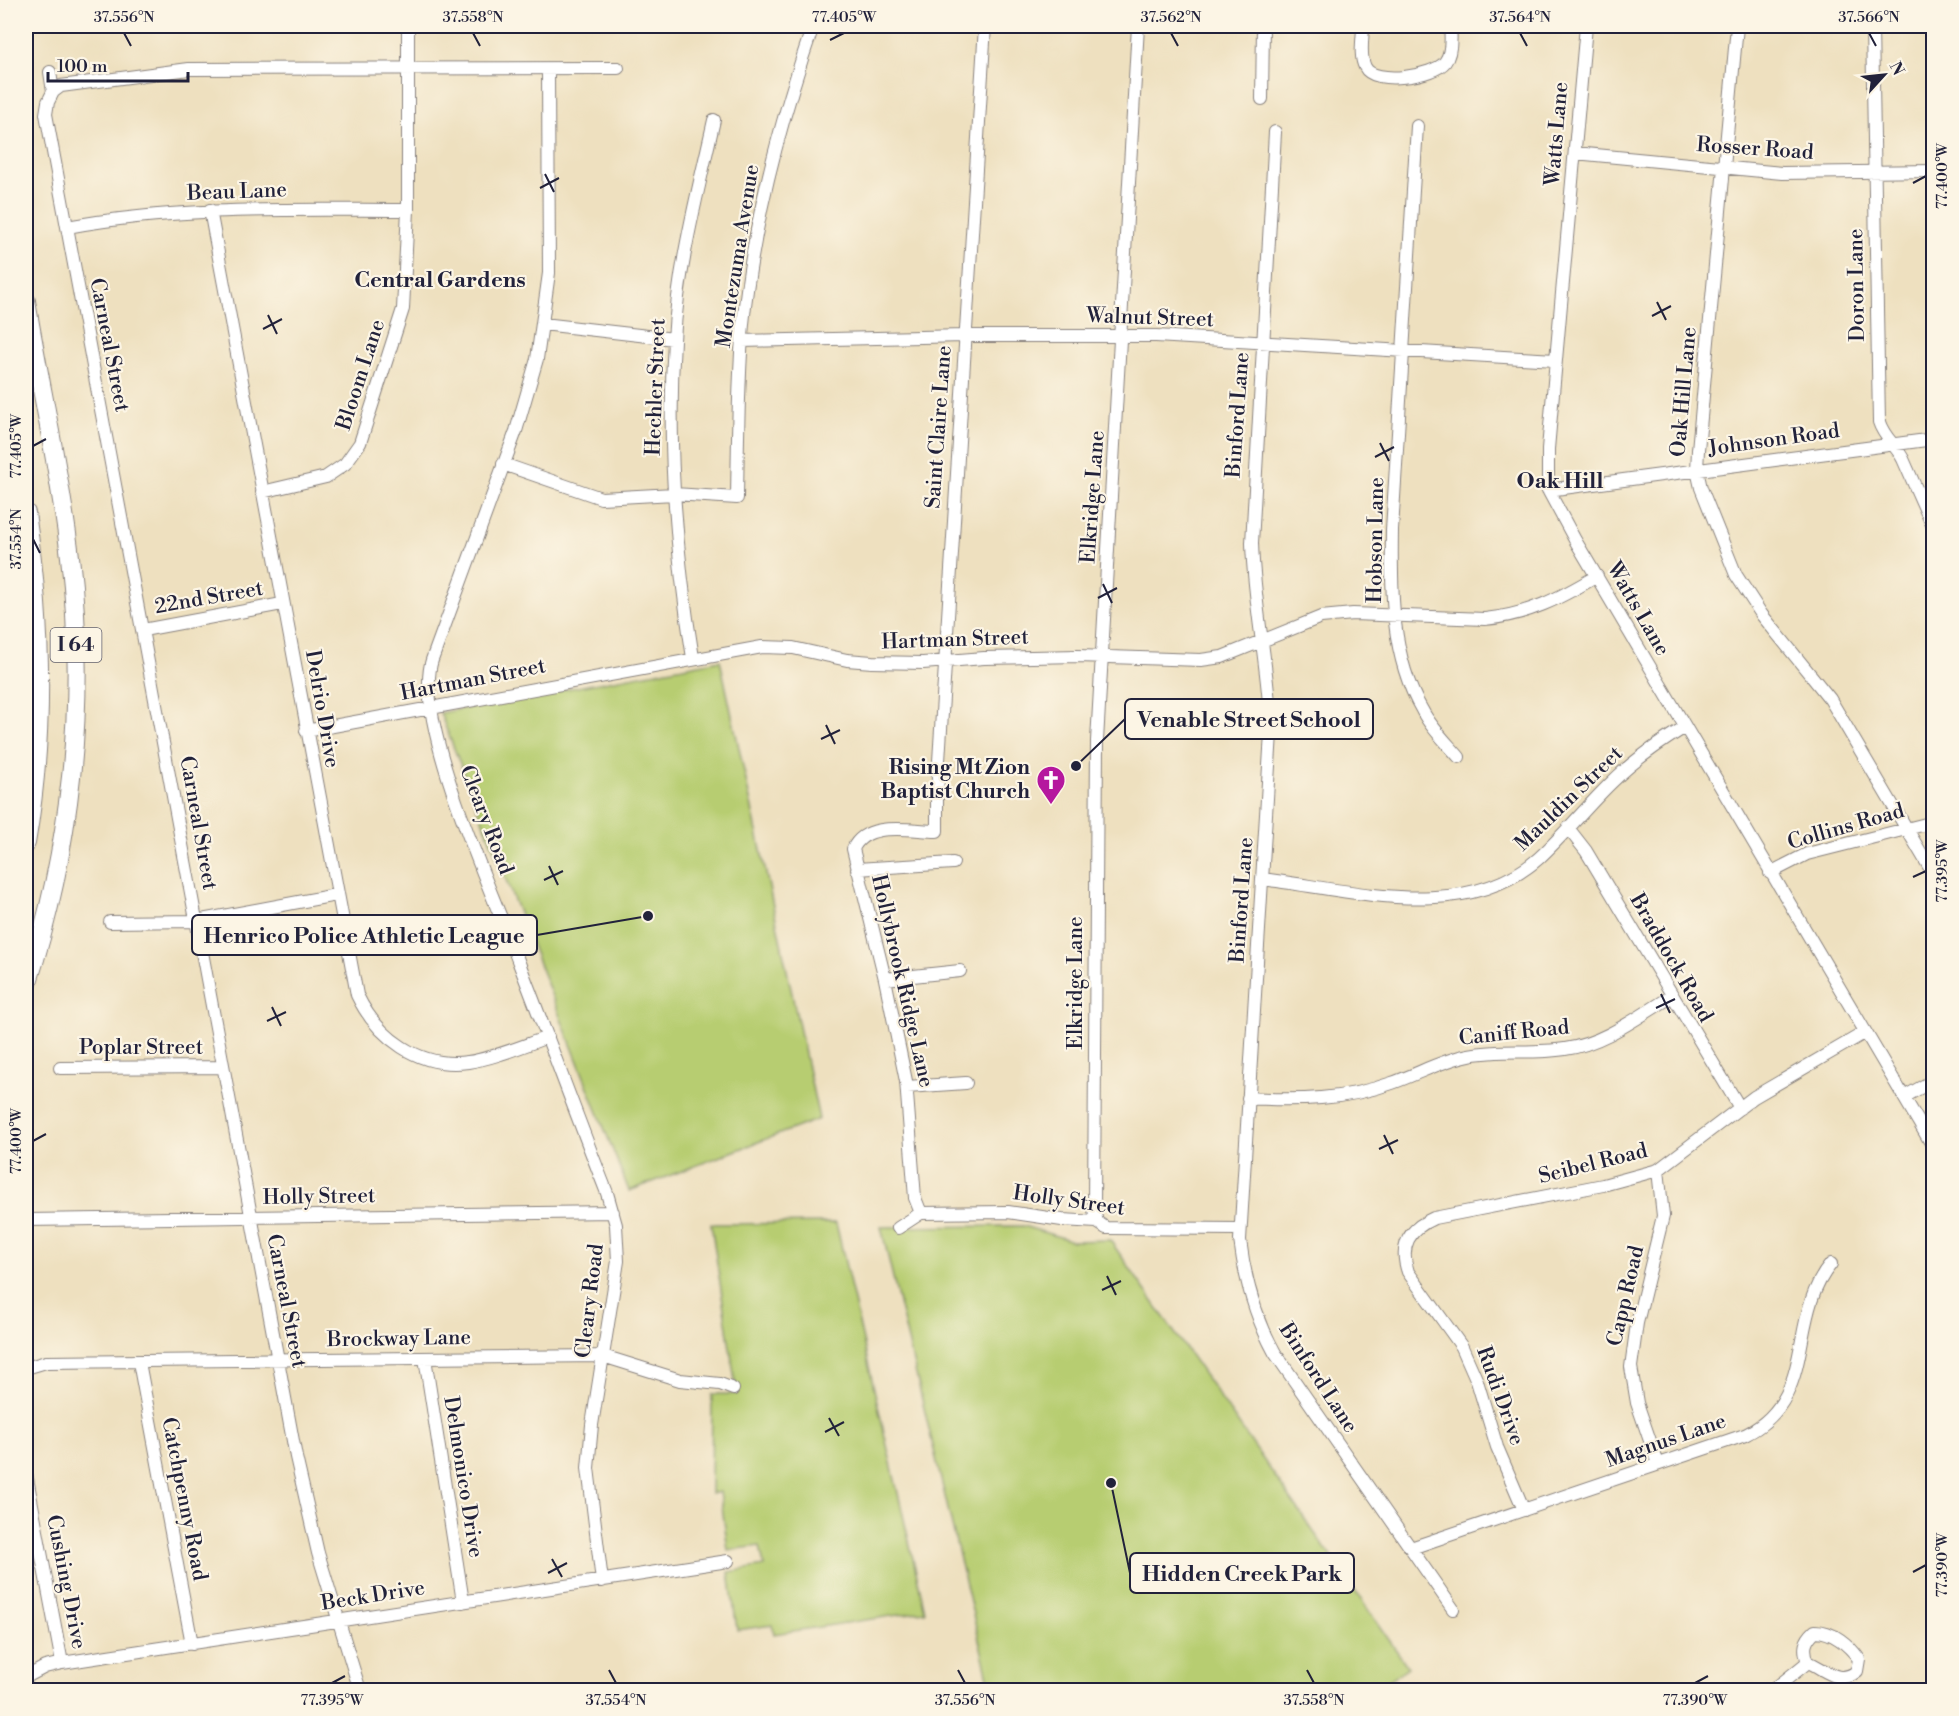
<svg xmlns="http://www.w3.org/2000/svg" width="1959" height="1716" font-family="'Libre Bodoni',serif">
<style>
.green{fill:#b7cd71;stroke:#6c7856;stroke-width:1.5}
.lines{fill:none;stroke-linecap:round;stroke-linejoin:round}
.minor-casing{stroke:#88817d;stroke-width:14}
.highway-casing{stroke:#88817d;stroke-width:20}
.minor{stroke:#fff;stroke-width:12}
.highway{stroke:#fff;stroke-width:18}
.ticks{fill:none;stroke:#22223b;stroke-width:2}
.labels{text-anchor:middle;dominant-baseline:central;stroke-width:4.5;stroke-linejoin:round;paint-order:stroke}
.shield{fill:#fcf5e5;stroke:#63616e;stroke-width:1.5}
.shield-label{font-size:20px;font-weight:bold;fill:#22223b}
.street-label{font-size:21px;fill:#22223b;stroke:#fcf5e5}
.poi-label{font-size:21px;font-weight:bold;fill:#22223b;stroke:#fcf5e5;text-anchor:end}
.neighbourhood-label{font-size:22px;font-weight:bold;fill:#22223b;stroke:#fcf5e5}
.leader{fill:none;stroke:#22223b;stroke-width:2}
.callout-dot{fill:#22223b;stroke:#fcf5e5;stroke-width:2}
.callout{fill:#fcf5e5;stroke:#22223b;stroke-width:2}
.callout-label{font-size:22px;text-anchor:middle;font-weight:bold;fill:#22223b}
.neatline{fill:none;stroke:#22223b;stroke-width:2}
.ticks-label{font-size:15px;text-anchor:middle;fill:#22223b}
</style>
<rect width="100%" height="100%" fill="#fcf5e5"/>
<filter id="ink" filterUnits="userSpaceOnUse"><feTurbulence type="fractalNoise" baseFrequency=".0167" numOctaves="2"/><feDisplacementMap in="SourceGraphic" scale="12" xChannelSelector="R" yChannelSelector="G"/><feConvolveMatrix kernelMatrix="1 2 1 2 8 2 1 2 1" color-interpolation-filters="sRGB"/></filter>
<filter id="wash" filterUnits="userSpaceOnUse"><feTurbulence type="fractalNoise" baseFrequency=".008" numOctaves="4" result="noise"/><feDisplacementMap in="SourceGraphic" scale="24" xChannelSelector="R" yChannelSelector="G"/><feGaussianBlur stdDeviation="1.35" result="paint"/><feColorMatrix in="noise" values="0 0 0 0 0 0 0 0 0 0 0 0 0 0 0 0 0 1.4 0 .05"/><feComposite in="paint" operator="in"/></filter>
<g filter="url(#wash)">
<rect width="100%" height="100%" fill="#eee0bf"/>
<path class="green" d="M720,660l99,459 -190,72 -189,-478z
M836,1223l89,388 -151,23 -2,-9 -35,5 -8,-58 35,-6 -4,-20 -32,4 -8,-58 -9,2 1,-100h25l-26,-170z
M1023,1226l50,15 37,-1 298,427 -33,23h-384l-110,-463z"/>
</g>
<g filter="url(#ink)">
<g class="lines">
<g class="minor-casing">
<path id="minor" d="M1363,26c0,12 -4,30 2,41 9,19 69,9 80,-5 7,-9 6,-26 5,-36
M1586,26l-38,423v41l27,50 359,608
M1737,26l-39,424 -1,20 4,18 35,87 26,40 68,84 104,176
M1872,26l7,396c5,16 17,23 24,37l31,70
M548,69l1,204 -12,86 -21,72 -84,229c-20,61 63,238 87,303 30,77 58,154 88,230l9,32 2,36 -26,164 -4,43 14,113
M50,72l3,20 -5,10 -2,12 250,1343 22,96 40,131
M53,92l8,-6 128,-17 429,-1
M1262,99l1,-73
M1417,126l-25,404c-1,60 -1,127 30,180 9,18 24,32 37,47
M1275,132l-23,411c2,64 17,127 19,190l-31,507c5,41 15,77 35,113l178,256
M1575,153l207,20 152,-2
M210,210l147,785c20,42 62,74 111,67 27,-4 54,-16 80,-25
M67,227c113,-21 227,-17 341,-17
M543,324l131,15
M742,341l223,-5h191l399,24
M503,464l98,34 73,-4 63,4c1,-58 1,-117 6,-174 10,-102 37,-202 70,-298
M1548,490l386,-51
M262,492l64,-15 19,-13 15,-21 43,-134 5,-99v-184
M143,630l139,-26
M693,658c-17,-104 -26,-212 -19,-318 4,-74 24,-148 40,-220
M306,731l456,-84 31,1 54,12 25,2 51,1 61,-5 94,-2 123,4 21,-3 99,-40 32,-3 132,5c43,-4 75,-21 112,-43
M1568,828l18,23 154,257
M857,869l96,-6
M1770,873l37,-19 127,-32
M1262,879c90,11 203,45 277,-21 26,-24 48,-52 73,-76 22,-22 47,-39 73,-55
M110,922l86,-1 140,-26
M885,979l75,-8
M60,1068l163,-1
M907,1087l59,-4
M1904,1097l30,-17
M1248,1098c49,3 97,2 144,-15 26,-9 50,-23 77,-28 32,-6 64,-1 96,-6 38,-5 74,-33 106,-52
M1658,1170l5,46 -26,107 -6,44 6,36 21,61
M921,1213l-6,-15 -9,-117 -21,-102 -32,-130c13,-29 58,-18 84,-18v-38l48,-767
M26,1220l587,-8
M1097,1222l-3,-12 3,-469 41,-715
M898,1228l23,-15 87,-1 54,8 35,2 9,6 134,1
M425,1358l38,244
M139,1362l53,282
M26,1368l20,-6 557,-6 77,24 40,4 13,5
M26,1473l36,190
M1524,1510l-27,-63 -20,-66 -15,-34 -54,-75c-9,-26 1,-43 26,-54l169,-33 55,-15 96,-73 110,-64
M1411,1548l334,-113c74,-37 41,-117 86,-171
M1815,1631c18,0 34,14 44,28l-2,12c-18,15 -32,-2 -49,-9 -5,-13 -4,-21 7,-31z
M26,1677l19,-10 17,-4 666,-102
M1773,1690l35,-28"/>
</g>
<g class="highway-casing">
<path id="highway" d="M26,301c14,85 34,170 44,256 17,144 1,293 -44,431
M26,513c16,109 19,221 0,330"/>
</g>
<use href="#minor" class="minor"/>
<use href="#highway" class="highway"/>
</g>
</g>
<path class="ticks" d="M124,33l7,13M473,33l7,13M1171,33l7,13M1520,33l7,13M1869,33l7,13M830,40l14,-7M545,174l9,18M1913,183l13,-7M540,188l19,-10M1657,302l9,18M268,315l9,19M1652,316l19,-10M263,329l19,-10M1380,443l9,18M33,446l13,-7M1375,457l19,-10M33,539l7,14M1103,584l9,19M1098,598l19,-10M826,725l9,19M821,739l19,-9M549,866l9,19M1913,877l13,-6M544,880l19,-9M1661,994l9,19M272,1007l9,19M1656,1008l19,-9M267,1021l19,-9M1384,1135l9,19M33,1141l13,-7M1379,1149l19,-9M1107,1276l9,19M1102,1290l19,-9M829,1418l10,18M825,1432l19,-10M552,1559l10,18M1913,1572l13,-7M548,1573l19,-10M609,1670l7,13M958,1670l7,13M1307,1670l7,13M332,1683l13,-7M1695,1683l13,-7"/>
<defs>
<g id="church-pin" transform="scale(1.5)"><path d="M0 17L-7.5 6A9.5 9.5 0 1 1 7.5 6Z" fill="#b5179e" stroke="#fcf5e5"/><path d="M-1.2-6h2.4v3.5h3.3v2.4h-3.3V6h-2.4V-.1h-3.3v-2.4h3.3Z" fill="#fff"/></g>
</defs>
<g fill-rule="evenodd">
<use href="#church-pin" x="1051" y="780"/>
</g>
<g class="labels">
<rect class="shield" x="50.5" y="628" width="51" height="34" rx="4.5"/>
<g class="shield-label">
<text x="76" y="645">I 64</text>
</g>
<g class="street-label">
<text transform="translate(1557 134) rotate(-85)">Watts Lane</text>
<text transform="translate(1755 149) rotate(4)">Rosser Road</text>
<text transform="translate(237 192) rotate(-2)">Beau Lane</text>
<text transform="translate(738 256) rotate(-81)">Montezuma Avenue</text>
<text transform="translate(1857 285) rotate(-91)">Doron Lane</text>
<text transform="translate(1150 318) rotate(2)">Walnut Street</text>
<text transform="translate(109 345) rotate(79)">Carneal Street</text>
<text transform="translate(361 375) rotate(-72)">Bloom Lane</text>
<text transform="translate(656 387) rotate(-88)">Hechler Street</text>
<text transform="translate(1684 392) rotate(-85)">Oak Hill Lane</text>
<text transform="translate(1238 415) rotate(-86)">Binford Lane</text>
<text transform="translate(939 427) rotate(-86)">Saint Claire Lane</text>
<text transform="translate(1774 440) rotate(-8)">Johnson Road</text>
<text transform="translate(1093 497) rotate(-86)">Elkridge Lane</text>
<text transform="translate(1376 540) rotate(-89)">Hobson Lane</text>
<text transform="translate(209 598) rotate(-10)">22nd Street</text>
<text transform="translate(1638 609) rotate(60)">Watts Lane</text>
<text transform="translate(955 640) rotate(-2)">Hartman Street</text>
<text transform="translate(473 680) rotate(-11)">Hartman Street</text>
<text transform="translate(322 709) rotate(80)">Delrio Drive</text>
<text transform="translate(1569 799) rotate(-44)">Mauldin Street</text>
<text transform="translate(486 820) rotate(69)">Cleary Road</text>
<text transform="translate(198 823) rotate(80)">Carneal Street</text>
<text transform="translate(1846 827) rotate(-16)">Collins Road</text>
<text transform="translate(1242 900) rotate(-86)">Binford Lane</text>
<text transform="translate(1671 958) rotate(60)">Braddock Road</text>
<text transform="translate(902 981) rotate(77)">Hollybrook Ridge Lane</text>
<text transform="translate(1076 983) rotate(-90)">Elkridge Lane</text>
<text transform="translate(1514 1033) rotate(-6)">Caniff Road</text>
<text x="141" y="1048">Poplar Street</text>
<text transform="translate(1593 1164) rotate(-14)">Seibel Road</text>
<text transform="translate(319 1197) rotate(-1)">Holly Street</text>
<text transform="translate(1069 1201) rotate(8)">Holly Street</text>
<text transform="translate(1626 1296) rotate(-77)">Capp Road</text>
<text transform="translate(286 1301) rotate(79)">Carneal Street</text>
<text transform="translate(590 1301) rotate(-83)">Cleary Road</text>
<text transform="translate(399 1339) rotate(-1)">Brockway Lane</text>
<text transform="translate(1318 1378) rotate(57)">Binford Lane</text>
<text transform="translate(1500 1396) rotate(70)">Rudi Drive</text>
<text transform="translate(1666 1441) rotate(-19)">Magnus Lane</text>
<text transform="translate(463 1477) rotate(81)">Delmonico Drive</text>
<text transform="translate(184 1499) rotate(79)">Catchpenny Road</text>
<text transform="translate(66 1582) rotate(79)">Cushing Drive</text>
<text transform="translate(373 1596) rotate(-9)">Beck Drive</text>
</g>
<g class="poi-label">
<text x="1030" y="768">Rising Mt Zion<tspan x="1030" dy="24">Baptist Church</tspan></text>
</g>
<g class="neighbourhood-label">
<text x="440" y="280">Central Gardens</text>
<text x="1560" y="481">Oak Hill</text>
</g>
</g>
<path class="leader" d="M1076 766L1125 719M648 916L537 935M1111 1483L1130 1573"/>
<g class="callout-dot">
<circle cx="1076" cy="766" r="6"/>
<circle cx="648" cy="916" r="6"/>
<circle cx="1111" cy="1483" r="6"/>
</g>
<g class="callout">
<rect x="1125" y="699" width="248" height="40" rx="6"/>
<rect x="192" y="915" width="345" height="40" rx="6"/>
<rect x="1130" y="1553" width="224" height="40" rx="6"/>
</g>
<g class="callout-label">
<text x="1249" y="727">Venable Street School</text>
<text x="364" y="943">Henrico Police Athletic League</text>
<text x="1242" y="1581">Hidden Creek Park</text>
</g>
<rect width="1959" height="1716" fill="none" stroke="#fcf5e5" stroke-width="66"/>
<g transform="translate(1884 75) rotate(63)" stroke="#fcf5e5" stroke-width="4.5" paint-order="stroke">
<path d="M0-4.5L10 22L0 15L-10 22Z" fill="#22223b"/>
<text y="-9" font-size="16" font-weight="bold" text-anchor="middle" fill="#22223b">N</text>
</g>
<path d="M48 72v9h140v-9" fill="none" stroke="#22223b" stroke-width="3"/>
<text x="57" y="72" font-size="18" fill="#22223b" stroke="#fcf5e5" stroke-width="4.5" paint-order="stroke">100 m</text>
<rect x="33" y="33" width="1893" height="1650" class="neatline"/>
<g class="ticks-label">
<text x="124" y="22">37.556°N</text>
<text x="473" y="22">37.558°N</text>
<text x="844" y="22">77.405°W</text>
<text x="1171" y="22">37.562°N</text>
<text x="1520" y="22">37.564°N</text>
<text x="1869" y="22">37.566°N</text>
<text transform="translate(1942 176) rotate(-90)" y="5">77.400°W</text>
<text transform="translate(16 446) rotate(-90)" y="5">77.405°W</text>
<text transform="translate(16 539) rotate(-90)" y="5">37.554°N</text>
<text transform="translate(1942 871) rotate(-90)" y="5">77.395°W</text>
<text transform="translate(16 1141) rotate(-90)" y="5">77.400°W</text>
<text transform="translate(1942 1565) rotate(-90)" y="5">77.390°W</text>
<text x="332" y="1705">77.395°W</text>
<text x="616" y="1705">37.554°N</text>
<text x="965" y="1705">37.556°N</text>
<text x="1314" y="1705">37.558°N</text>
<text x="1695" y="1705">77.390°W</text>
</g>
</svg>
